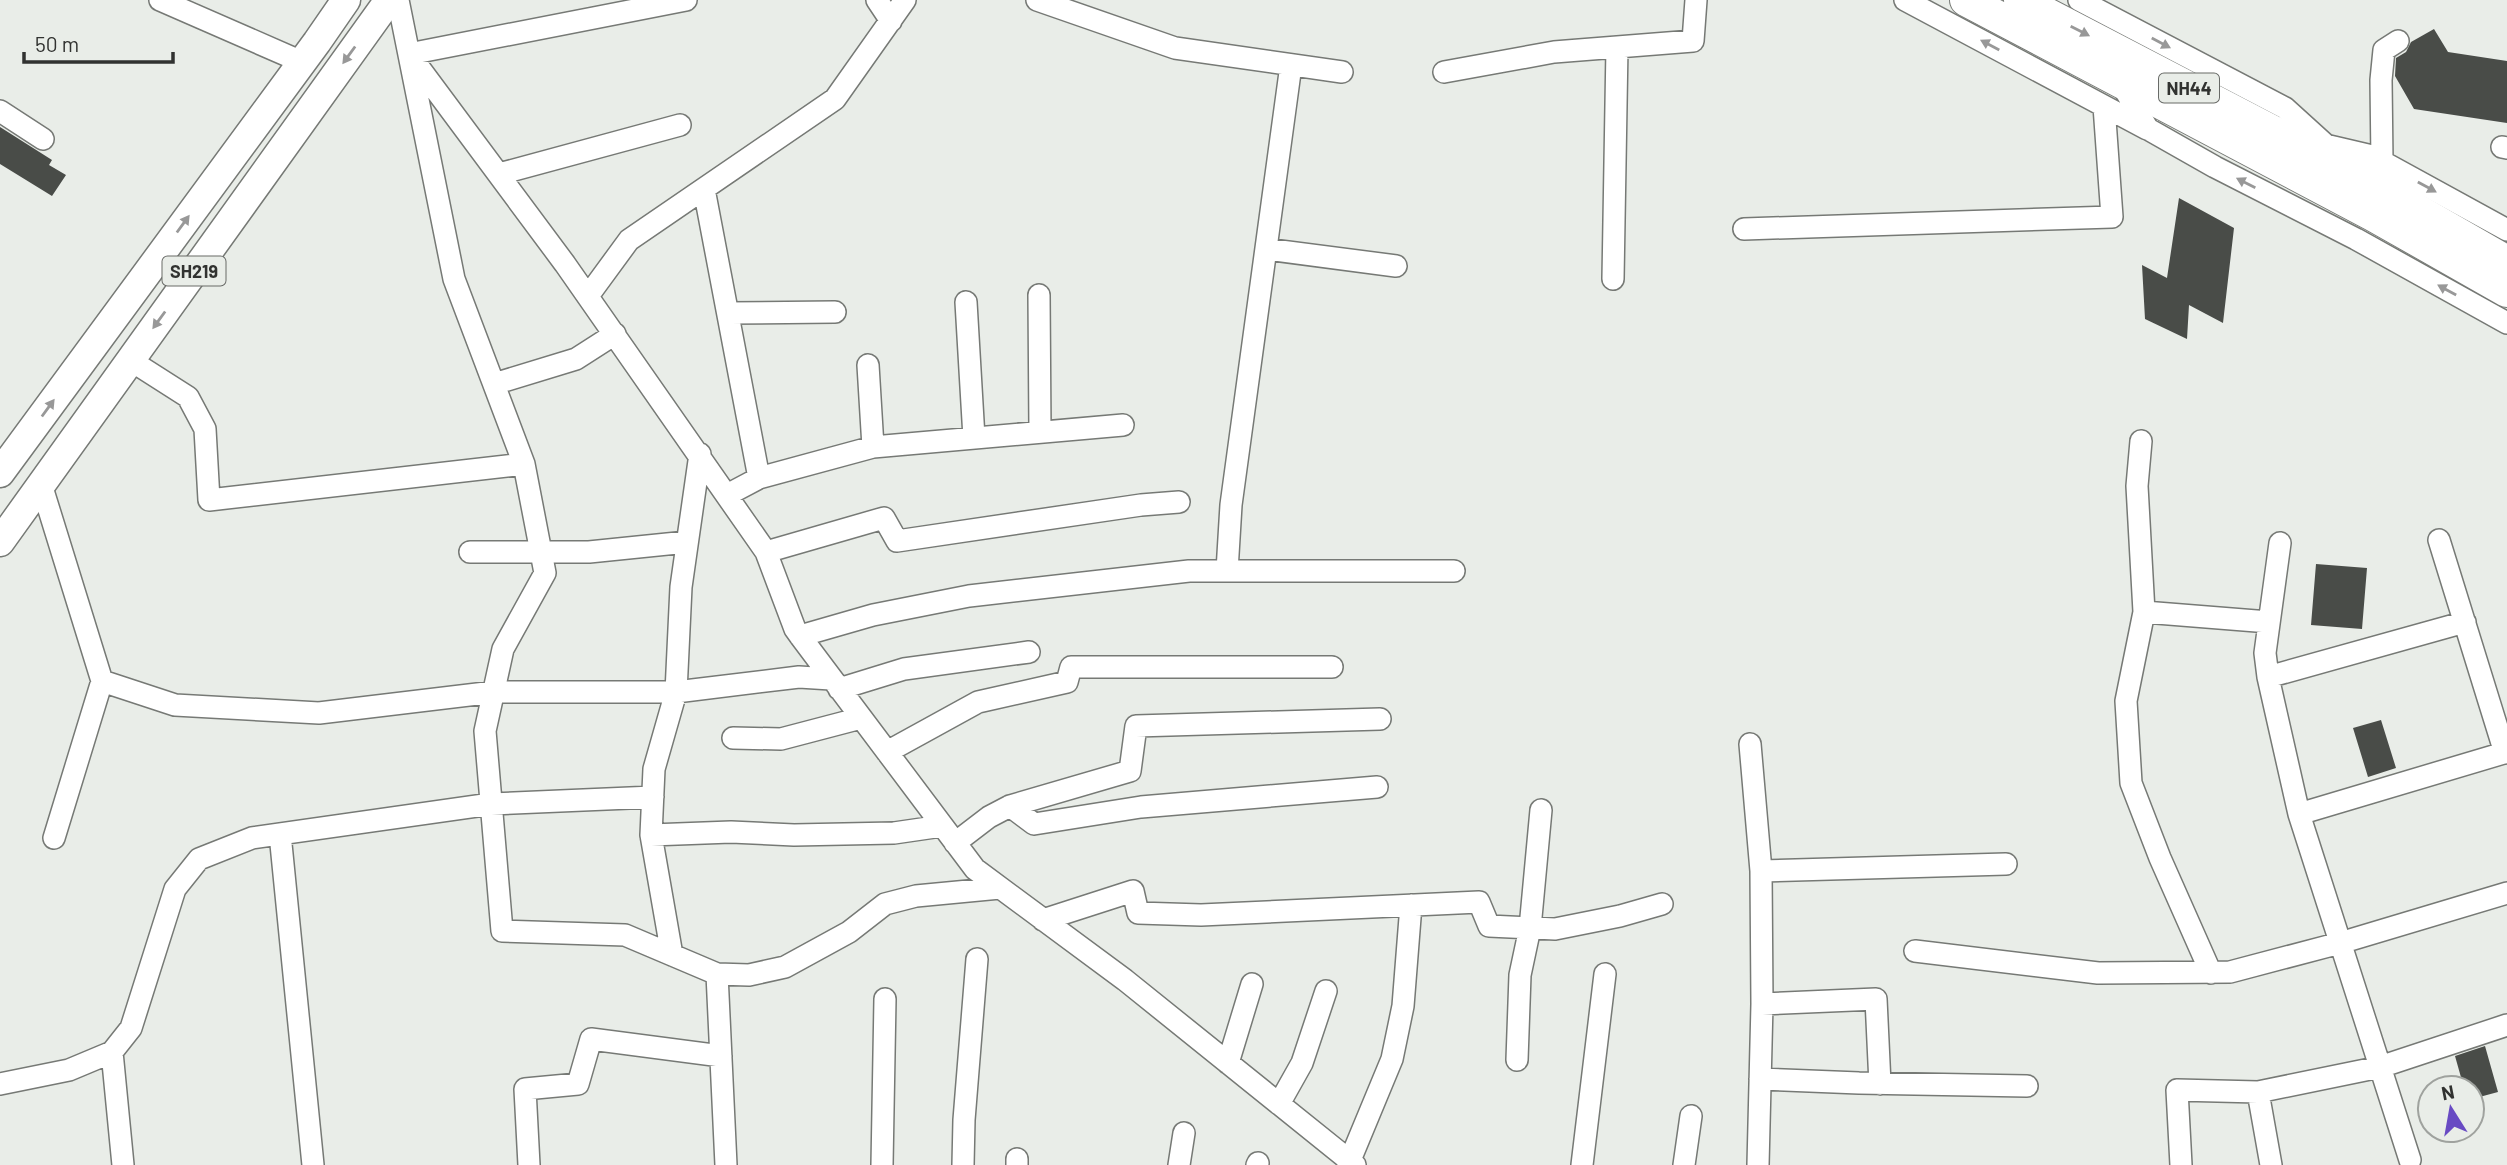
<svg xmlns="http://www.w3.org/2000/svg" width="2507" height="1165" font-family="Barlow,sans-serif">
<style>
.building{fill:#494c48}
.lines{fill:none;stroke-linecap:round;stroke-linejoin:round}
.minor-casing{stroke:#767975;stroke-width:24}
.major-casing{stroke:#767975;stroke-width:31}
.highway-casing{stroke:#767975;stroke-width:34}
.minor{stroke:#fff;stroke-width:21}
.major{stroke:#fff;stroke-width:28}
.highway{stroke:#fff;stroke-width:32}
.oneway{fill:#989898}
.labels{text-anchor:middle;dominant-baseline:central;stroke-width:7;stroke-linejoin:round;paint-order:stroke}
.shield{fill:#e9ede8;stroke:#686a67;stroke-width:2}
.shield-label{font-size:18px;font-weight:bold;fill:#313230}
</style>
<rect width="100%" height="100%" fill="#e9ede8"/>
<path class="building" d="M2434,29l14,23 59,9v62l-93,-14 -19,-33 1,-18 10,-6 5,-10z
M0,127l52,33 -3,5 17,10 -14,21 -52,-32z
M2179,198l55,30 -11,95 -34,-18 -2,34 -42,-20 -3,-54 25,13z
M2316,564l51,4 -5,61 -51,-4z
M2381,720l15,48 -28,9 -15,-49z
M2485,1046l13,46 -26,7v-11h-8l-9,-32z"/>
<g class="lines">
<g class="minor-casing">
<path id="minor" d="M160,0l142,62
M398,0l56,279 70,185 21,109 -42,76 -18,82 17,200 123,4 92,39 9,191
M686,0l-277,54 156,210 201,288 29,77 5,7 175,233 150,111 230,185
M877,0l14,21
M1037,0l138,48 167,24
M1905,0l242,129
M2079,0l206,108 54,49
M1444,72l110,-20 139,-11 3,-41
M2120,82l28,47 67,38 141,72 151,84
M0,111l43,28
M2325,145l47,11 135,74
M2502,147l5,1
M2382,162l-1,-82 3,-30 14,-9
M499,174l181,-49
M704,189l55,289
M1744,229l368,-12 -8,-111
M1266,249l130,17
M1613,279l4,-232
M1039,295l1,137
M588,296l41,-56 206,-141 70,-99
M966,302l8,136
M729,313l106,-1
M130,360l58,37 17,32 4,71 315,-36
M868,365l5,82
M494,384l82,-25 39,-25
M2141,441l-4,45 7,126 -18,89 5,82 29,75 51,115
M41,484l61,197 73,24 144,8 175,-21h182l123,-15 32,2
M727,495l32,-17 114,-31 250,-22
M2439,540l66,213
M2280,543l-15,110 3,24 31,137 111,346
M470,552h119l98,-10
M766,552l118,-34 13,23 244,-36 38,-3
M1227,571l4,-66 60,-440
M2144,612l125,10
M800,636l73,-21 96,-19 220,-25h265
M2268,677l197,-55
M839,689l65,-20 125,-17
M733,738l48,1 80,-21
M1750,744l11,127 1,133 -4,161
M887,752l91,-50 89,-20 4,-15h261
M1010,806l24,18 107,-17 236,-20
M2299,814l208,-62
M280,834l33,331
M651,835l80,-3 63,3 100,-2 48,-7
M54,838l48,-157
M955,843l34,-26 21,-11 120,-35 6,-45 244,-7
M1761,871l245,-7
M1043,920l90,-29 5,22 63,2 278,-13 10,24 66,3 65,-13 42,-12
M1915,951l183,22 132,-1 110,-29 167,-50
M672,955l-21,-120 3,-66 22,-77 5,-105 19,-133
M717,974l32,1 36,-8 64,-35 36,-28 31,-8 84,-8
M1762,1004l114,-5 4,85
M112,1052l11,113
M1517,1060l3,-85 10,-47 11,-118
M1228,1063l24,-79
M1760,1079l99,4 168,3
M0,1084l69,-14 43,-18 19,-24 44,-139 24,-30 53,-21 239,-34 162,-7
M2258,1092l13,73
M1279,1104l23,-41 24,-72
M529,1165l-4,-76 53,-5 13,-45 130,17
M882,1165l3,-166
M963,1165l1,-45 13,-161
M1017,1165v-6
M1179,1165l5,-32
M1257,1165l1,-2
M1348,1165l44,-106 11,-53 8,-101
M1582,1165l23,-191
M1684,1165l7,-49
M2181,1165l-4,-75 81,2 122,-25 127,-42"/>
</g>
<g class="major-casing">
<path id="major" d="M0,473l317,-431 29,-42
M0,542l389,-542"/>
</g>
<g class="highway-casing">
<path id="highway" d="M1966,0l407,215 134,76
M2020,0l338,176 149,86"/>
</g>
<use href="#minor" class="minor"/>
<use href="#major" class="major"/>
<use href="#highway" class="highway"/>
</g>
<defs><path id="oneway-solid" d="M-6-.8H1V-3.2L6.5 0L1 3.2V.8H-6Z" transform="scale(1.75)"/></defs>
<g class="oneway">
<use href="#oneway-solid" transform="translate(2080 31) rotate(27)"/>
<use href="#oneway-solid" transform="translate(2161 43) rotate(28)"/>
<use href="#oneway-solid" transform="translate(1990 45) rotate(-152)"/>
<use href="#oneway-solid" transform="translate(349 55) rotate(126)"/>
<use href="#oneway-solid" transform="translate(2246 183) rotate(-153)"/>
<use href="#oneway-solid" transform="translate(2427 187) rotate(29)"/>
<use href="#oneway-solid" transform="translate(183 224) rotate(-54)"/>
<use href="#oneway-solid" transform="translate(2447 290) rotate(-151)"/>
<use href="#oneway-solid" transform="translate(159 320) rotate(126)"/>
<use href="#oneway-solid" transform="translate(48 408) rotate(-54)"/>
</g>
<g class="labels">
<g class="shield">
<rect x="2159" y="73.5" width="60" height="29" rx="5"/>
<rect x="162.5" y="256.5" width="63" height="29" rx="5"/>
</g>
<g class="shield-label">
<text x="2189" y="88">NH44</text>
<text x="194" y="271">SH219</text>
</g>
</g>
<g transform="translate(2451 1109) rotate(349)"><circle r="33" fill="#e9ede8" stroke="#9fa29e" stroke-width="2"/>
<path d="M0-5L12 26L0 18L-12 26Z" fill="#684ac3"/>
<text y="-10" font-size="19" font-weight="bold" text-anchor="middle" fill="#313230">N</text>
</g>
<path d="M24 52v10h149v-10" fill="none" stroke="#313230" stroke-width="3.5"/>
<text x="35" y="52" font-size="21" fill="#313230" stroke="#e9ede8" stroke-width="5" paint-order="stroke">50 m</text>
</svg>
